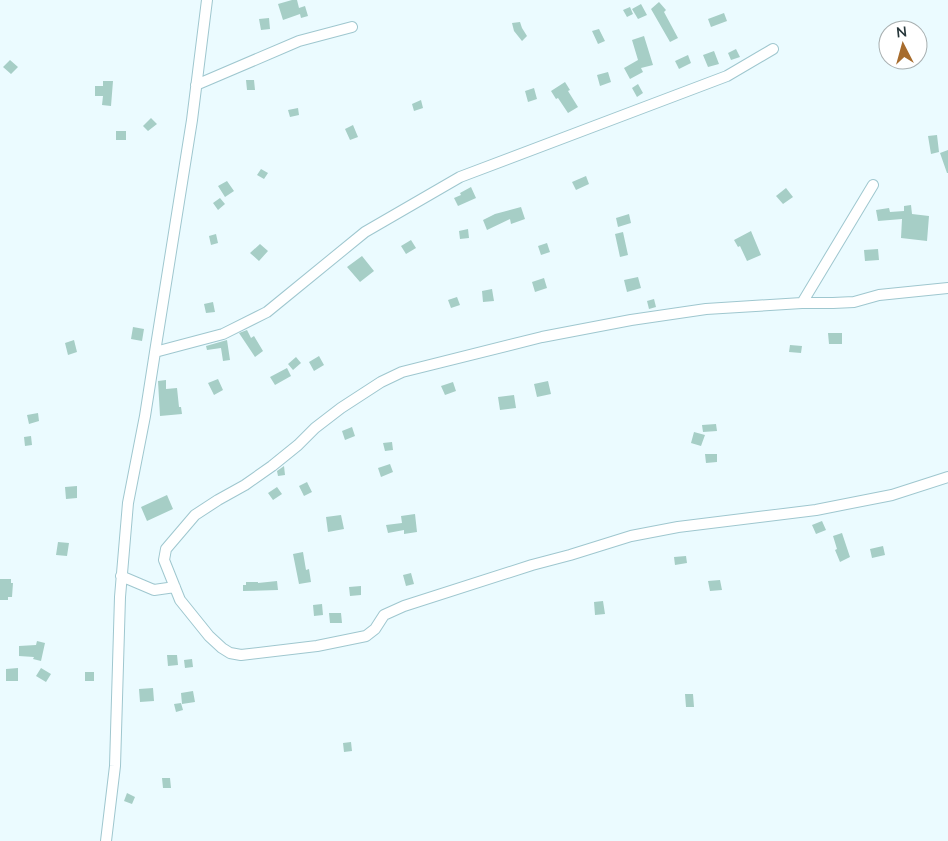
<svg xmlns="http://www.w3.org/2000/svg" width="948" height="841" font-family="Lato,sans-serif">
<style>
.building{fill:#a6cec6}
.lines{fill:none;stroke-linecap:round;stroke-linejoin:round}
.minor-casing{stroke:#9fc7cf;stroke-width:12}
.minor{stroke:#fff;stroke-width:10}
</style>
<rect width="100%" height="100%" fill="#ebfbff"/>
<path class="building" d="M292,0h5l2,8 6,-2 3,10 -7,2 -1,-4 -17,6 -5,-16z
M659,2l7,8 -2,2 14,26 -8,4 -19,-33z
M641,4l6,11 -9,4 -6,-10z
M630,7l3,7 -6,3 -4,-7z
M724,13l3,8 -16,6 -3,-8z
M269,18l1,11 -9,1 -2,-11z
M520,22l2,6 5,8 -5,5 -8,-10 -2,-8z
M599,29l6,12 -7,3 -6,-13z
M644,36l9,29 -12,3 2,4 -13,7 -6,-11 14,-8 -6,-20z
M736,49l4,8 -9,3 -3,-7z
M714,51l5,13 -11,3 -5,-12z
M688,55l3,8 -12,6 -4,-8z
M10,60l8,7 -7,7 -8,-7z
M608,72l3,10 -11,4 -3,-11z
M246,80h8l1,10h-8z
M103,81h10l-2,25 -9,-1 1,-9h-8v-10h8z
M565,82l5,8 -2,1 10,16 -10,6 -10,-15 -2,1 -5,-8z
M638,84l5,9 -6,4 -5,-9z
M534,88l3,11 -9,3 -3,-11z
M421,100l2,8 -9,3 -2,-7z
M298,108l1,7 -9,2 -2,-7z
M151,118l6,6 -9,7 -5,-5z
M353,125l5,12 -8,3 -5,-11z
M116,131h10v9h-10z
M937,135l2,17 -8,2 -3,-18z
M948,150v23h-1l-7,-20z
M261,169l7,4 -4,6 -7,-4z
M586,176l3,8 -13,6 -4,-8z
M227,181l7,10 -9,6 -7,-11z
M471,187l5,11 -18,8 -4,-8 7,-3 -1,-2z
M786,188l7,9 -10,7 -7,-8z
M220,198l5,6 -7,6 -5,-7z
M911,205l1,9 17,2 -2,25 -26,-3 1,-19 -24,2 -2,-11 13,-2 1,4 14,-1v-5z
M521,207l4,12 -14,5 -1,-5 -23,11 -4,-10 12,-6z
M629,214l2,9 -13,4 -2,-9z
M468,229l1,9 -9,1 -1,-8z
M751,231l10,24 -14,6 -7,-15 -2,1 -4,-7z
M623,232l5,23 -8,2 -5,-23z
M216,234l2,9 -7,2 -2,-9z
M411,240l5,8 -10,6 -5,-8z
M547,243l3,9 -9,3 -3,-9z
M260,244l8,7 -9,10 -9,-8z
M878,249l1,11 -14,1 -1,-11z
M362,256l12,15 -14,11 -13,-15z
M638,277l3,11 -14,4 -3,-12z
M544,278l3,10 -12,4 -3,-10z
M492,289l2,12 -11,1 -1,-11z
M457,297l3,8 -9,3 -3,-8z
M654,299l2,8 -7,2 -2,-8z
M213,302l2,10 -9,1 -2,-9z
M133,327l11,2 -2,12 -11,-2z
M247,330l4,8 3,-2 9,15 -8,6 -16,-24z
M828,333h14v11h-13z
M74,340l3,12 -9,3 -3,-12z
M227,340l3,20 -7,1 -2,-13 -14,2 -1,-4z
M790,345l12,1 -1,7 -12,-1z
M319,356l5,9 -10,6 -5,-9z
M296,357l5,6 -8,7 -5,-6z
M287,368l4,8 -16,9 -5,-8z
M218,379l5,11 -9,5 -6,-12z
M166,380v9l11,-1 2,19h2l1,7 -22,2 -2,-35z
M548,381l3,13 -14,3 -3,-13z
M453,382l3,9 -11,4 -4,-9z
M514,395l2,13 -16,2 -2,-13z
M38,413l1,8 -10,3 -2,-9z
M716,424l1,7 -14,1 -1,-7z
M352,427l3,9 -10,4 -3,-9z
M694,432l11,3 -4,11 -10,-3z
M31,436l1,9 -7,1 -1,-9z
M392,442l1,8 -8,1 -2,-8z
M705,454h12v8l-11,1z
M390,464l3,8 -12,5 -3,-9z
M284,466l1,9 -7,1 -1,-5z
M307,482l5,10 -8,4 -5,-10z
M77,486v12l-11,1 -1,-12z
M277,487l5,7 -9,6 -5,-7z
M167,495l6,14 -26,12 -6,-14z
M415,514l2,18 -13,2v-4l-16,3 -2,-8 16,-2 -1,-7z
M341,515l3,14 -16,3 -2,-15z
M822,521l4,9 -10,4 -4,-9z
M842,533l8,24 -10,5 -5,-12 2,-1 -4,-13z
M58,542l11,1 -2,13 -11,-1z
M883,546l2,9 -13,3 -2,-9z
M303,552l3,18 3,-1 2,13 -12,2 -6,-30z
M686,556l1,7 -12,2 -1,-8z
M411,573l3,11 -8,2 -3,-11z
M0,579h11v4h2l-1,14h-4v3h-8z
M720,580l2,10 -12,1 -2,-10z
M277,581l1,9 -35,1v-6h3v-3h12v1z
M361,586v9l-11,1 -1,-9z
M603,601l2,13 -10,1 -1,-13z
M322,604l1,11 -9,1 -1,-11z
M329,613h12l1,10h-12z
M37,641l8,2 -4,18 -8,-2 1,-2 -15,-1v-10l17,-1z
M167,655h10l1,10 -10,1z
M192,659l1,8 -8,1 -1,-8z
M18,668v13h-12v-12z
M41,668l10,6 -5,8 -10,-6z
M85,672h9v9h-9z
M153,688l1,13 -14,1 -1,-13z
M193,691l2,11 -13,2 -1,-11z
M685,694h8l1,13h-8z
M181,703l2,7 -7,2 -2,-8z
M351,742l1,9 -8,1 -1,-9z
M162,778h8l1,10h-8z
M127,793l8,4 -3,7 -8,-3z"/>
<g class="lines">
<g class="minor-casing">
<path id="minor" d="M196,85l103,-44 53,-14
M948,288l-69,7 -25,7 -21,1h-31l-96,6 -75,11 -89,17 -140,35 -21,10 -40,26 -26,20 -17,17 -26,21 -27,19 -27,15 -23,15 -29,34 -2,11 16,40 29,36 13,12 8,5 11,2 76,-9 49,-10 9,-7 9,-14 20,-9 128,-41 38,-10 61,-19 47,-9 138,-17 76,-15 56,-18
M802,303l71,-118
M155,352l68,-18 44,-22 98,-80 95,-55 267,-101 46,-27
M121,576l33,14 21,-3
M106,841l9,-75 5,-169 8,-94 17,-87 10,-64 37,-232 15,-120"/>
</g>
<use href="#minor" class="minor"/>
</g>
<g transform="translate(903 45) rotate(354)"><circle r="24" fill="#ffffff" stroke="#a8afb0"/>
<path d="M0-4L9 19L0 12L-9 19Z" fill="#a76c2d"/>
<text y="-8" font-size="14" font-weight="bold" text-anchor="middle" fill="#26363a">N</text>
</g>
</svg>
